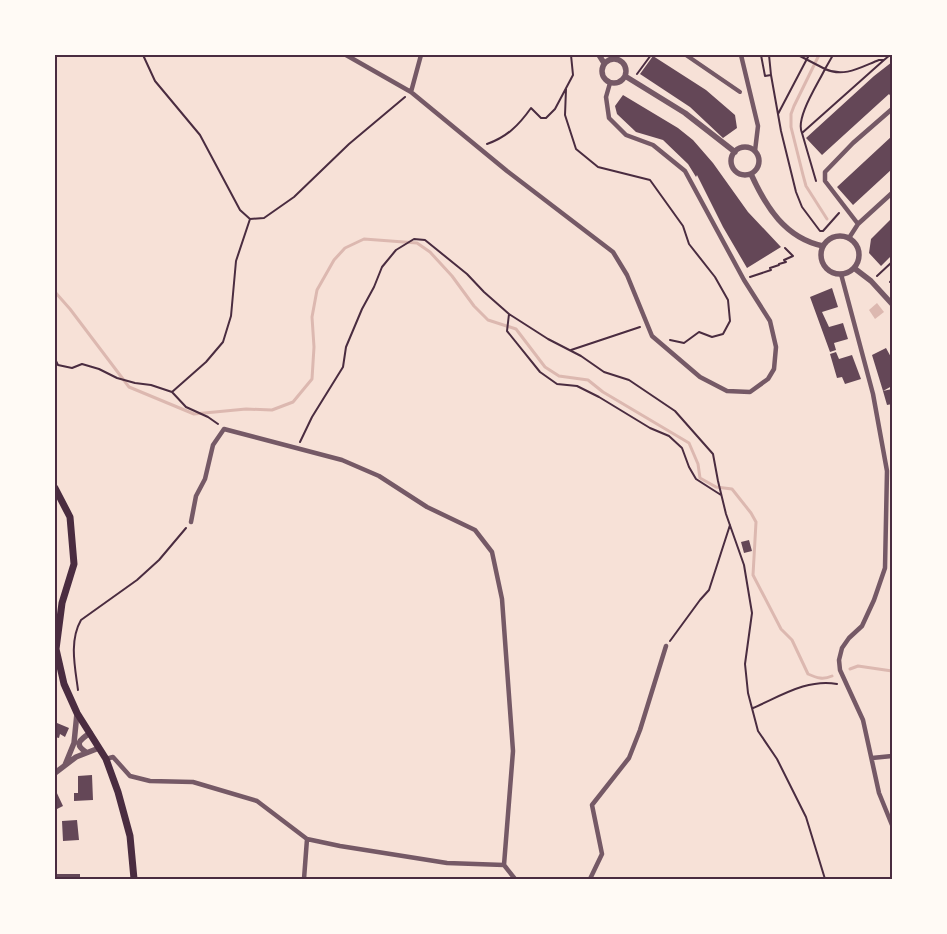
<svg xmlns="http://www.w3.org/2000/svg" width="947" height="934" font-family="Poppins,sans-serif">
<style>
.water{fill:#dcb8b0}
.lines{fill:none;stroke-linecap:round;stroke-linejoin:round}
.stream{stroke:#dcb8b0;stroke-width:3}
.building{fill:#644757}
.path{stroke:#4a2c40;stroke-width:2}
.pedestrian{stroke:#755966;stroke-width:4}
.minor{stroke:#755966;stroke-width:4.5}
.tertiary{stroke:#755966;stroke-width:5.5}
.secondary{stroke:#4a2c40;stroke-width:7}
.neatline{fill:none;stroke:#4a2c40;stroke-width:2}
</style>
<rect width="100%" height="100%" fill="#f7e1d7"/>
<path class="water" d="M877,303l7,9 -9,7 -6,-9z"/>
<g class="lines">
<path class="stream" d="M819,55l-25,51 -3,8v13l12,48 3,11 21,33
M55,292l15,17 59,78 65,27 52,-5 26,1 21,-8 19,-23 2,-32 -2,-30 5,-27 17,-30 11,-12 19,-9 53,4 13,9 22,24 22,30 14,14 28,9 29,38 14,9 29,4 15,12 86,51 9,21 2,14 16,9 16,2 19,24 5,9 -3,53 28,54 11,11 16,34c9,4 15,6 24,2
M850,669l8,-3 34,5"/>
</g>
<path class="building" d="M653,56l53,34 29,25 2,13 -14,10 -33,-31 -50,-33z
M892,62v36l-3,-4 -67,61 -16,-17 68,-62z
M623,95l55,33 15,12 20,23 35,49 33,35 -34,21 -24,-41 -26,-52 -1,2 -8,-13 -25,-24 -27,-8 -19,-18 -2,-8z
M892,136v33l-39,36 -16,-18z
M892,218v37l-11,11 -12,-13 2,-14z
M832,288l6,19 -16,5 7,15 14,-4 5,16 -14,4 2,7 -6,2 -20,-55z
M886,348l6,11v27l-9,5 -11,-36z
M836,352l3,7 13,-4 9,24 -16,5 -3,-7 -5,1 -7,-24z
M892,389v15l-5,1 -4,-14z
M749,540l3,11 -8,2 -3,-11z
M57,723l12,5 -4,9 -5,-3 -1,4 -4,-1v-10z
M92,775l1,25 -19,1v-8h4v-17z
M55,789l8,17 -8,4z
M77,820l2,20 -16,1 -1,-20z
M55,874h25v5h-25z"/>
<g class="lines">
<path class="path" d="M143,55l12,26 45,54 40,75 10,9 14,-1 30,-21 55,-53 56,-47
M761,55l4,21 6,-1 -2,-20
M798,55l27,14 8,-14
M879,60h5l-82,73c-7,-15 16,-49 23,-64 19,9 36,-2 54,-9z
M884,60l6,-5
M637,74l14,-19
M771,75l10,56 15,61 6,15 18,24h3l16,-18
M566,89l-1,26 11,34 22,18 52,13 33,46 6,18 26,33 13,23 2,21 -7,13 -11,3 -13,-5 -15,11 -14,-3
M778,114l31,-59
M802,133l14,48
M487,144c20,-7 32,-19 44,-36l10,10h5l9,-9 18,-34 -2,-20
M877,276l15,-14
M750,277l21,-7 -1,-2 9,-3v-1l7,-2 -2,-2 9,-4 -8,-8
M890,282l2,-2
M509,314l-2,17 33,41 17,12 20,2 22,11 51,31 19,8 13,12 7,19 7,12 25,16
M571,350l69,-23
M55,359l3,6 14,3 10,-4 17,5 18,9 18,5 16,2 21,7 14,15 22,10 10,7
M172,392l34,-30 17,-20 8,-26 5,-55 14,-42
M300,442l12,-25 31,-50 3,-20 16,-38 12,-22 8,-20 14,-17 18,-11 11,1 42,34 17,18 25,22 39,25 33,17 23,16 25,8 46,31 38,43 5,27 8,33 18,51 8,48 -7,51 3,29 10,38 19,28 29,58 19,62
M670,641l30,-41 9,-10 21,-65
M78,690c-3,-23 -9,-49 3,-70l56,-40 22,-20 27,-32
M753,708c26,-11 55,-30 84,-24"/>
<path class="pedestrian" d="M686,55l54,37"/>
<path class="minor" d="M346,55l65,37 96,79 106,81 14,23 25,61 48,41 27,14 23,1 18,-13 6,-10 2,-22 -6,-26 -26,-41 -59,-109 -32,-26 -27,-10 -17,-17 -3,-21 4,-14
M741,55l17,71 -3,25
M411,92l10,-37
M858,224l-33,-43v-9l28,-29 39,-34
M849,238l9,-14 34,-31
M841,274l32,120 14,77 -2,97 -11,32 -12,26 -13,12 -7,10 -3,12 1,10 23,50 16,73 13,32
M191,522l5,-26 9,-17 8,-34 11,-16 118,31 37,16 48,31 48,23 17,22 10,47 11,152 -9,114
M872,758l20,-2
M106,759l7,-2 17,19 20,5 43,1 64,19 50,38 33,7 107,17 57,2 11,14
M304,879l3,-40
M590,879l12,-25 -10,-49 37,-47 11,-28 26,-84"/>
<path class="tertiary" d="M599,55l5,8
M602 71a12 12 0 1 1 24 0a12 12 0 1 1-24 0Z
M625,76l60,37 50,39
M731 161a14 14 0 1 1 28 0a14 14 0 1 1-28 0Z
M751,174c15,33 34,64 72,72
M821 255a19 19 0 1 1 38 0a19 19 0 1 1-38 0Z
M854,268l17,13 21,23
M86,752c-13,-8 -5,-13 4,-19
M65,765l9,-22 3,-30
M55,773l21,-16 23,-9"/>
<path class="secondary" d="M55,488l15,29 4,47 -12,39 -6,46 8,35 13,29 29,46 12,33 12,44 4,43"/>
</g>
<rect width="947" height="934" fill="none" stroke="#fffaf5" stroke-width="112"/>
<rect x="56" y="56" width="835" height="822" class="neatline"/>
</svg>
